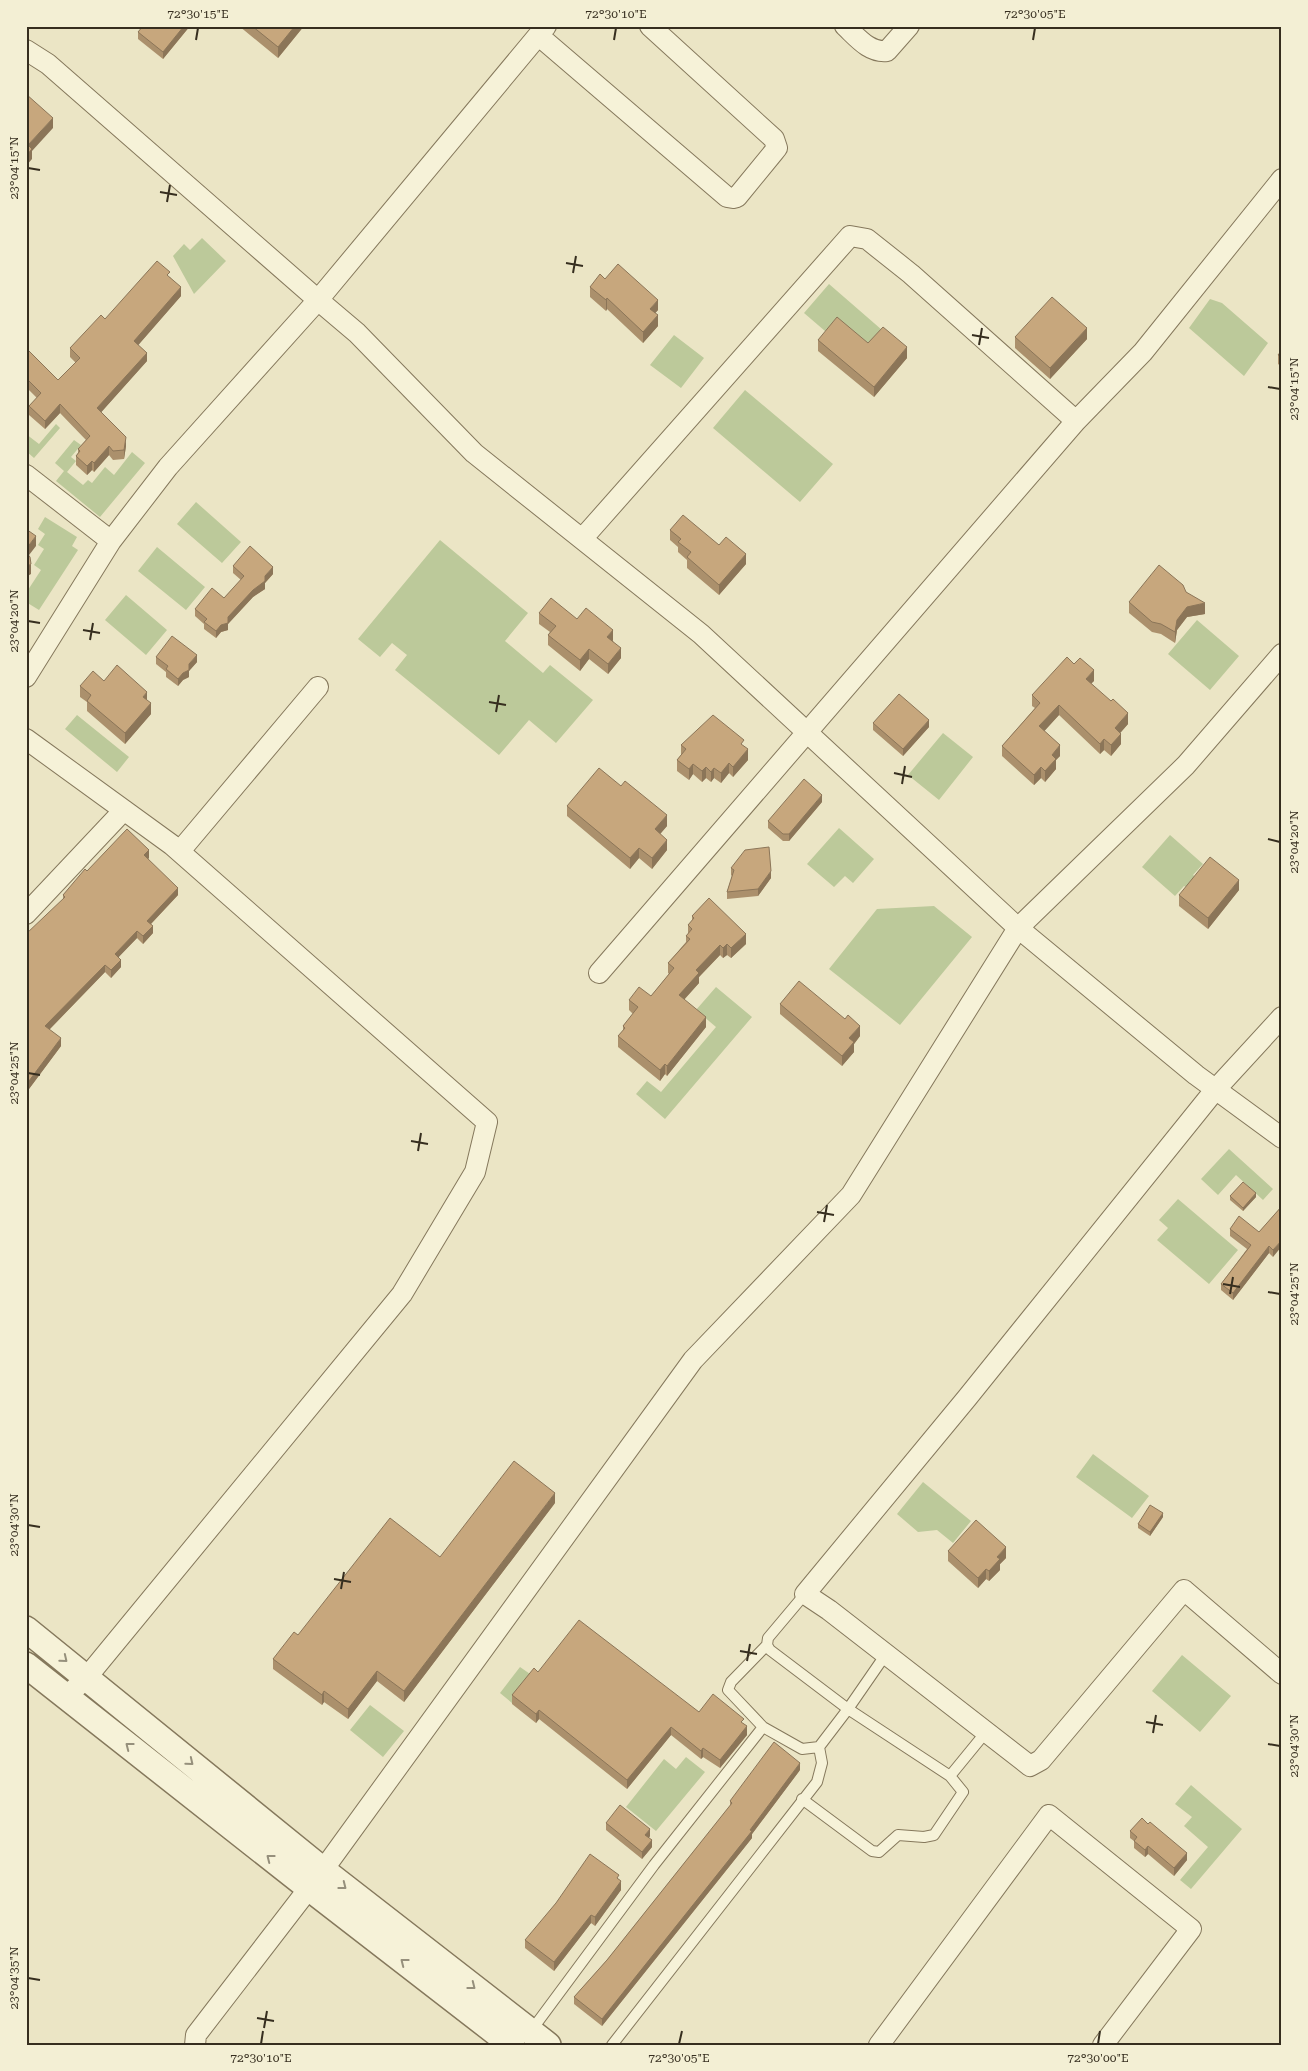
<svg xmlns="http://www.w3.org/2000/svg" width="1308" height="2071" font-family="'Roboto Serif',serif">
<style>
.green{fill:#bcc99a}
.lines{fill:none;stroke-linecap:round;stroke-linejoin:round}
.service-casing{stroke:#85785c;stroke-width:12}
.minor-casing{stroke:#85785c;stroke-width:22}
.tertiary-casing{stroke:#85785c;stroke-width:28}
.service{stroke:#f6f2d8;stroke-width:10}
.minor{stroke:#f6f2d8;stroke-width:20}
.tertiary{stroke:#f6f2d8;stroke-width:25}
.wall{fill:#ab906c}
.shaded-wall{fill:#8b7558}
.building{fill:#c7a77d;stroke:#8b7558}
.oneway{stroke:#96907c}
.ticks{fill:none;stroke:#362e1f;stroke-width:2}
.neatline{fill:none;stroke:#362e1f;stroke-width:2}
.ticks-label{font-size:12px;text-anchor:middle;fill:#362e1f}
</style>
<rect width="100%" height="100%" fill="#ebe5c5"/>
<path class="green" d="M202,238l24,23 -32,33 -21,-38 11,-12 6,6z
M829,284l53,46 -15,18 -42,-17 -21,-18z
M1210,299l12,4 46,40 -24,33 -55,-48z
M674,335l30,23 -23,30 -31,-23z
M745,390l88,74 -33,38 -87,-74z
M56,424l4,4 -26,30 -8,-7v-17l13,10z
M74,440l7,5 -10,12 5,4 -9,11 16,13 5,-5 4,3 13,-16 9,8 18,-23 13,11 -45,54 -44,-36 8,-10 -9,-8z
M196,502l45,40 -19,21 -45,-39z
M45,517l32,20 -5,9 6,4 -39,60 -13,-8v-9l15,-23 -7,-5 10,-16 -6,-4 7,-11 -7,-5z
M440,540l88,73 -23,28 38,32 7,-8 43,35 -37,43 -27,-23 -30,35 -104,-85 12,-15 -15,-12 -12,14 -22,-18z
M157,547l48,40 -19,23 -48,-39z
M126,595l41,35 -21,25 -41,-35z
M1197,620l42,36 -29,34 -42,-36z
M77,715l52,42 -12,15 -52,-43z
M943,733l30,24 -34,43 -31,-25z
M839,828l35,31 -21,24 -8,-7 -11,11 -27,-23z
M1170,835l33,29 -10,11 4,3 -9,10 -4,-2 -9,10 -33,-29z
M934,906l38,31 -72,88 -71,-56 48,-60z
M716,987l36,30 -87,102 -29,-25 11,-13 14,11 55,-65 -20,-17z
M1229,1149l44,40 -10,11 -27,-25 -18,20 -17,-16z
M1178,1199l60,51 -29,34 -52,-44 11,-12 -9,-8z
M1093,1454l56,42 -17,22 -56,-41z
M923,1482l48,39 -18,22 -16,-13 -19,2 -21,-18z
M1182,1655l49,41 -31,36 -48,-41z
M520,1667l13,9 -21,27 -12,-10z
M370,1705l34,26 -21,26 -33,-27z
M686,1757l19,15 -49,59 -30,-24 38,-48 12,10z
M1191,1785l51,44 -51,60 -11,-9 28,-33 -24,-21 8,-9 -17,-13z"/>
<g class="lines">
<g class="service-casing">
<path id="service" d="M767,1645l-36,37 -3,8 35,37 39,22 17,-2
M886,1654l-38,55 102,67
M802,1799l70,52 7,1 19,-17 26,2 10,-2 29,-43 -13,-16 36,-44
M531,2031l123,-166 109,-138
M612,2045l205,-263 5,-19 -3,-16 29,-38 -78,-59 -3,-5 1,-7 37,-44"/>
</g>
<g class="minor-casing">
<path id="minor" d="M546,26l-228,274 39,33 117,120 227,181 317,294 178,147 86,63
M845,26c12,11 24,27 42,25l22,-25
M539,36l188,161 6,1 4,-1 36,-44 4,-5 -3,-9 -124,-113
M26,50l22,14 270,236 -150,167 -57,74 -85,136
M26,475l85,66
M582,539l268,-303 17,3 44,35 165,147
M26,739l146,106 315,277 -12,50 -73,122 -315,383 -21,20
M180,851l138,-164
M26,914l98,-104
M599,973l477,-552 67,-69 139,-173
M1282,1017l-67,73 -248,308 -162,196 24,16 201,156 11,-6 143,-170 98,84
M195,2045l1,-10 127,-165 370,-510 158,-165 167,-267 168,-163 96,-111
M879,2045l170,-230 142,114 -88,116"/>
</g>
<g class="tertiary-casing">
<path id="tertiary" d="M26,1629l297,241 225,175
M26,1665l283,223 203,157"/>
</g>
<use href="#service" class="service"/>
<use href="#minor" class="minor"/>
<use href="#tertiary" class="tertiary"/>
</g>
<path class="wall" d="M143,26h47l-27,33 -25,-20v-7z
M239,26h65l-26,32z
M170,277l11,19 -43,49 9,16 -46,51 25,34 -2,13 -11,1 -4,-5 -15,17 -2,-2 -5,5 -11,-10v-9l2,-3v-4l8,-9 -26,-27 -15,16 -16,-14v-9l8,-8 -11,-11v-39l32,32 18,-17 -6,-6v-9l35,-29z
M605,279l53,31 -3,3 3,13 -15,17 -36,-34 -1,2 -16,-14v-10z
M1015,337l72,2 -37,40 -35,-31z
M818,340l50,3 39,15 -33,39 -56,-46z
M1282,350v17l-4,-3v-9z
M670,530l49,15 27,19 -27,31 -32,-27v-8l-9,-8v-5l-8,-7z
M233,566l40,8 -8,9v6l-12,8 -25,27v6l-7,2 -5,6 -12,-9v-5l-9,-8v-7l29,-11 17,-18 -8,-7z
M1186,592l19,22 -18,3 -10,13 -2,13 -14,-9 -9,-2 -23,-19v-11z
M539,613l38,6 36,21v1l8,17 -13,16 -19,-15 -9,12 -32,-26v-10l2,-3 -11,-8z
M156,657l41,5 -8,9v6l-6,3 -5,6 -12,-9v-5l-10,-8z
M104,681l43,19 4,14 -26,30 -38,-33v-9l-7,-5v-11z
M1094,681l-3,2 37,41 -8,9 1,11 -10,12 -7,-6 -4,4 -41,-39 -15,16 16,25 -4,4v9l-11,13 -4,-4 -7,7 -32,-29v-10l33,-38 -3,-2v-11z
M873,723l56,4 -26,29 -30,-26z
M681,745l63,1 4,14 -15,17 -4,-4 -8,10 -7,-5 -3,4 -5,-4 -4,4 -9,-8 -4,6 -12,-9v-11l4,-5z
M822,802l-33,39h-6l-15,-13v-7z
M567,806l100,20 -7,8 7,16 -15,19 -13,-11 -9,11 -63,-53z
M149,858l-1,1 30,36 -27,29 2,9 -10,11 -6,-6 -19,19 3,10 -10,11 -6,-6 -56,58 12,16 -35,47 37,-194v-4l24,-24z
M731,868l40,10 -13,18 -31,3v-7l5,-16 -1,-1z
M1239,890l-31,39 -29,-23v-11z
M692,916l54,28 -15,14 -4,-3 -4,3 -3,-3 -21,22v6l-15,17 22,27 -39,49 -2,-2 -5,7 -42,-34v-11l5,-5v-5l10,-12 -4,-4v-10l22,-4 18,-22 -1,-1v-10l18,-21v-6l2,-2v-9l4,-4z
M780,1004l80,32 -6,8v8l-12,14 -62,-52z
M1230,1196l26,1 -13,14 -13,-11z
M1282,1206l-9,51 -4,-4 -36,47 -12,-10v-6l26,-35 -17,-13v-7l29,3z
M555,1503l-151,199 -27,-21 -29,38 -24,-17 -2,3 -49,-36v-10l25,-24 142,-78z
M1163,1517l-13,19 -12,-8v-4z
M948,1551l58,7 -6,6v6l-11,11 -3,-2 -8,9 -30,-27z
M538,1672l161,40 45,12 3,11 -27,33 -17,-11 -2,2 -30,-24 -44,54 -88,-70 -3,4 -24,-19v-9z
M800,1770l-48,64v4l-150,188 -28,-22v-7l33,-37 123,-154v-5z
M606,1823l44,13 -1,2 3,9 -10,12 -36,-29z
M1148,1824l39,36 -13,16 -26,-22 -3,3 -11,-9v-7l-4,-3v-7z
M619,1879l2,11 -26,36 -4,-3 -37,48 -29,-23v-8z"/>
<path class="shaded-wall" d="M184,26h6l-27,33v-7z
M295,26h9l-26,32v-11z
M53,118v10l-21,23v8l-6,7v-10l2,-11z
M181,287v9l-47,54v-9z
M607,298v11l-1,2v-11z
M658,300v10l-8,9v-10z
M658,315v11l-15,17v-11z
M1087,328v11l-37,40v-11z
M907,347v11l-33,39v-10z
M147,353v8l-50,56v-9z
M60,404v9l-15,16v-8z
M126,437v9l-2,13v-9z
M109,446v9l-15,17v-9z
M92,461v9l-5,5v-9z
M36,536v10l-10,13v-10z
M746,554v10l-27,31v-10z
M31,564v10l-5,3v-10z
M273,567v7l-8,9v-7z
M265,581v8l-12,8 -25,27v-7l25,-27z
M1205,603v11l-18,3 -10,13 -2,13v-11l2,-12 10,-13z
M228,623v7l-7,2 -5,6v-7l5,-6z
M613,630v10l-6,7v-10z
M621,648v10l-13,16v-10z
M589,649v10l-9,12v-11z
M197,655v7l-8,9v-7z
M189,670v7l-6,3 -5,6v-7l5,-6z
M1094,670v11l-8,8v-10z
M147,692v10l-4,-5z
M151,703v11l-26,30v-11z
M1059,705v10l-20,22v-11z
M1128,713v11l-13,15v-11z
M929,720v7l-26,29v-7z
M1121,734v10l-10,12v-11z
M1104,739v11l-4,4v-10z
M1060,745v11l-4,4v9l-11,13v-11l7,-16z
M748,749v11l-15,17v-10z
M729,763v10l-8,10v-10z
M693,764v10l-4,6v-11z
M706,767v11l-4,4v-11z
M1041,767v11l-7,7v-10z
M714,768v10l-3,4v-10z
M822,795v7l-33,39v-7z
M667,815v11l-12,14v-11z
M667,840v10l-15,19v-11z
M639,848v10l-9,11v-11z
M149,850v8l-5,5v-8z
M771,871v7l-13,18v-7z
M1239,880v10l-31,39v-11z
M178,888v7l-31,33v-7z
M153,926v7l-10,11v-8z
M137,931v7l-22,23v-7z
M746,934v10l-15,14v-10z
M727,944v11l-4,3v-10z
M720,945v10l-21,22v6l-20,22v-10l17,-25z
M121,960v7l-10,11v-8z
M105,965v7l-60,62v-8z
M706,1017v10l-39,49v-10z
M860,1026v10l-6,8v8l-12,14v-10l7,-18z
M61,1038v8l-35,47v-8z
M665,1064v10l-5,7v-11z
M1256,1193v4l-13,14v-3z
M1282,1240v6l-9,11v-7z
M1269,1246v7l-36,47v-7z
M555,1493v10l-151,199v-11z
M1163,1513v4l-13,19v-4z
M1006,1547v11l-6,6v6l-11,11v-10l8,-14z
M986,1569v10l-8,9v-10z
M377,1671v10l-29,38v-10z
M324,1691v11l-2,3v-10z
M539,1710v9l-3,4v-9z
M747,1726v9l-27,33v-8z
M671,1727v8l-44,54v-9z
M703,1748v9l-2,2v-8z
M800,1763v7l-48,64v4l-150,188v-7l148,-189z
M650,1829v7l-5,6v-7z
M652,1840v7l-10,12v-7z
M1148,1846v8l-3,3v-7z
M1187,1853v7l-13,16v-8z
M621,1881v9l-26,36v-9z
M591,1915v8l-37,48v-9z"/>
<path class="building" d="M143,26h41l-21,26 -25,-20z
M252,26h43l-17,21z
M26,94l27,24 -25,27 4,4 -6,7z
M157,261l13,11 -3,3 14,12 -47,54 13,12 -50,55 29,29 -2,13 -11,1 -4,-5 -15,17 -2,-2 -5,5 -11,-10 4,-5 -2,-2 12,-13 -30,-32 -15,17 -16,-15 12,-13 -15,-15v-30l32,32 22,-22 -10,-10 31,-33 4,4z
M618,264l40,36 -8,9 8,6 -15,17 -36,-34 -1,2 -16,-13 10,-13 5,5z
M1052,297l35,31 -37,40 -35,-31z
M837,317l31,26 15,-16 24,20 -33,40 -56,-47z
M1282,350v7l-4,-2z
M683,515l36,30 7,-8 20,17 -27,31 -32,-28 4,-5 -13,-10 3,-3 -11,-9z
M26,529l10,7 -10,13z
M250,546l23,21 -8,9v5l-12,9 -25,27v6l-7,2 -5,6 -12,-9 3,-3 -12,-10 17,-21 12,10 20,-22 -11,-10z
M26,552l4,5 1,7 -5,3z
M1159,565l24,20 3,7 19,11 -18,4 -10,13 -2,12 -14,-8 -9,-2 -23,-20z
M551,598l26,21 9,-11 27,22 -6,7 14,11 -13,16 -19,-15 -9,11 -32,-25 8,-9 -17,-13z
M172,636l25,19 -8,9v6l-6,3 -5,6 -12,-10 2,-3 -12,-9z
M1067,657l7,7 6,-6 14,12 -8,9 25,22 2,-2 15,14 -13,15 6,6 -10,11 -7,-6 -4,5 -41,-39 -20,21 21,19 -8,10 4,4 -11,12 -4,-4 -7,8 -32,-29 38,-43 -8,-8z
M117,665l30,27 -4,5 8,6 -26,30 -38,-32 4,-6 -11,-9 13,-15 11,10z
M899,694l30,26 -26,29 -30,-26z
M713,715l31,25 -3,4 7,5 -15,18 -4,-4 -8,10 -7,-5 -3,4 -5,-5 -4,4 -9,-7 -4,5 -12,-9 9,-11 -5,-4z
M599,768l22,18 4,-5 42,34 -12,14 12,11 -15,18 -13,-10 -9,10 -63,-52z
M804,779l18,16 -33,39h-6l-15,-13z
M127,829l22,21 -5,5 34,33 -31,33 6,5 -10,10 -6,-5 -22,23 6,6 -10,10 -6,-5 -60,61 16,12 -35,47v-151l39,-37 -2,-2 22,-26 2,2z
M769,847l2,24 -13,18 -31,3 7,-22 -3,-2 14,-18z
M1210,857l29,23 -31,38 -29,-23z
M709,898l37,36 -15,14 -4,-4 -4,4 -3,-3 -24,25 3,3 -20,22 27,22 -39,49 -2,-2 -5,6 -42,-34 7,-8 -2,-2 15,-19 -9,-7 10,-13 12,9 23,-28 -6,-5 22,-24 -4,-3 6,-7 -4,-4 6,-7 -2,-2z
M799,981l46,38 3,-4 12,11 -11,12 5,4 -12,14 -62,-52z
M1243,1182l13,11 -13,15 -13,-12z
M1282,1206v34l-9,10 -4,-4 -36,47 -12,-9 30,-39 -21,-16 9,-13 20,16z
M514,1461l41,32 -151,198 -27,-20 -29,38 -24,-18 -2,4 -49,-36 21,-27 4,3 92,-117 50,39z
M1150,1505l13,8 -13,19 -12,-8z
M976,1520l30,27 -9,10 3,2 -11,12 -3,-2 -8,9 -30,-27z
M579,1620l120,92 14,-18 31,25 -3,3 6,4 -27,34 -17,-12 -2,3 -30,-24 -44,53 -88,-70 -3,4 -24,-19 22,-27 4,4z
M774,1742l26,21 -50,67 2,1 -150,188 -28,-22 33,-37 125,-157 -2,-2z
M620,1805l30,24 -5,6 7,5 -10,12 -36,-29z
M1142,1818l6,6 2,-2 37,31 -13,15 -26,-22 -3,4 -11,-9 3,-4 -7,-6z
M590,1854l29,21 -2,3 4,3 -26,36 -4,-2 -37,47 -29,-22 31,-37z"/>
<defs><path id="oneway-chevron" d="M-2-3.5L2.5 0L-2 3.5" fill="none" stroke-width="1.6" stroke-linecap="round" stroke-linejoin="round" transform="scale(1.25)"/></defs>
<g class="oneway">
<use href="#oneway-chevron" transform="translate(64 1659) rotate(39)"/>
<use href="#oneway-chevron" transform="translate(129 1746) rotate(-142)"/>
<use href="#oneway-chevron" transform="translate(190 1762) rotate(39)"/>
<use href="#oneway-chevron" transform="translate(270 1858) rotate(-142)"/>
<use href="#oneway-chevron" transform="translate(343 1886) rotate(38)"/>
<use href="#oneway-chevron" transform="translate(404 1962) rotate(-142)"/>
<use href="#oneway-chevron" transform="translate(472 1986) rotate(38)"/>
</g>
<path class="ticks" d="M196,40l2,-12M614,40l2,-12M1033,40l2,-12M28,168l12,2M160,192l17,3M167,202l3,-17M566,263l17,3M573,273l3,-17M972,335l17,3M979,345l3,-17M1268,387l12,2M28,621l12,2M83,630l17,3M90,640l3,-17M489,702l17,3M496,712l3,-17M894,773l18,4M902,784l3,-18M1268,839l12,3M28,1073l12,2M411,1141l17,3M418,1151l3,-18M817,1212l17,3M824,1222l3,-17M1223,1284l17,3M1268,1292l12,2M1230,1294l3,-17M28,1525l12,2M334,1579l17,3M341,1589l3,-17M740,1651l17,3M747,1661l3,-17M1146,1722l17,3M1153,1733l3,-18M1268,1744l12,2M28,1978l12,2M257,2018l17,3M264,2028l3,-17M261,2044l2,-13M679,2044l3,-13M1098,2044l2,-13"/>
<rect width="1308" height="2071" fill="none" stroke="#f3efd4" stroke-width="55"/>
<rect x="28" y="28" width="1252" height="2016" class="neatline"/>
<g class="ticks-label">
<text x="198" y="18">72°30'15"E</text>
<text x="616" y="18">72°30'10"E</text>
<text x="1035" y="18">72°30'05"E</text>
<text transform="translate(14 168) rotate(-90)" y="4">23°04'15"N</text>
<text transform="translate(1294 389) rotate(-90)" y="4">23°04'15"N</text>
<text transform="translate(14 621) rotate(-90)" y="4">23°04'20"N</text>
<text transform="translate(1294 842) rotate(-90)" y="4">23°04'20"N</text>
<text transform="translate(14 1073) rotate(-90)" y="4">23°04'25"N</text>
<text transform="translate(1294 1294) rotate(-90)" y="4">23°04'25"N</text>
<text transform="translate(14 1525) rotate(-90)" y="4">23°04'30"N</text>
<text transform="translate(1294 1746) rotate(-90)" y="4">23°04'30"N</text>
<text transform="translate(14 1978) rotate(-90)" y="4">23°04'35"N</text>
<text x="261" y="2062">72°30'10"E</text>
<text x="679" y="2062">72°30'05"E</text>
<text x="1098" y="2062">72°30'00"E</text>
</g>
</svg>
